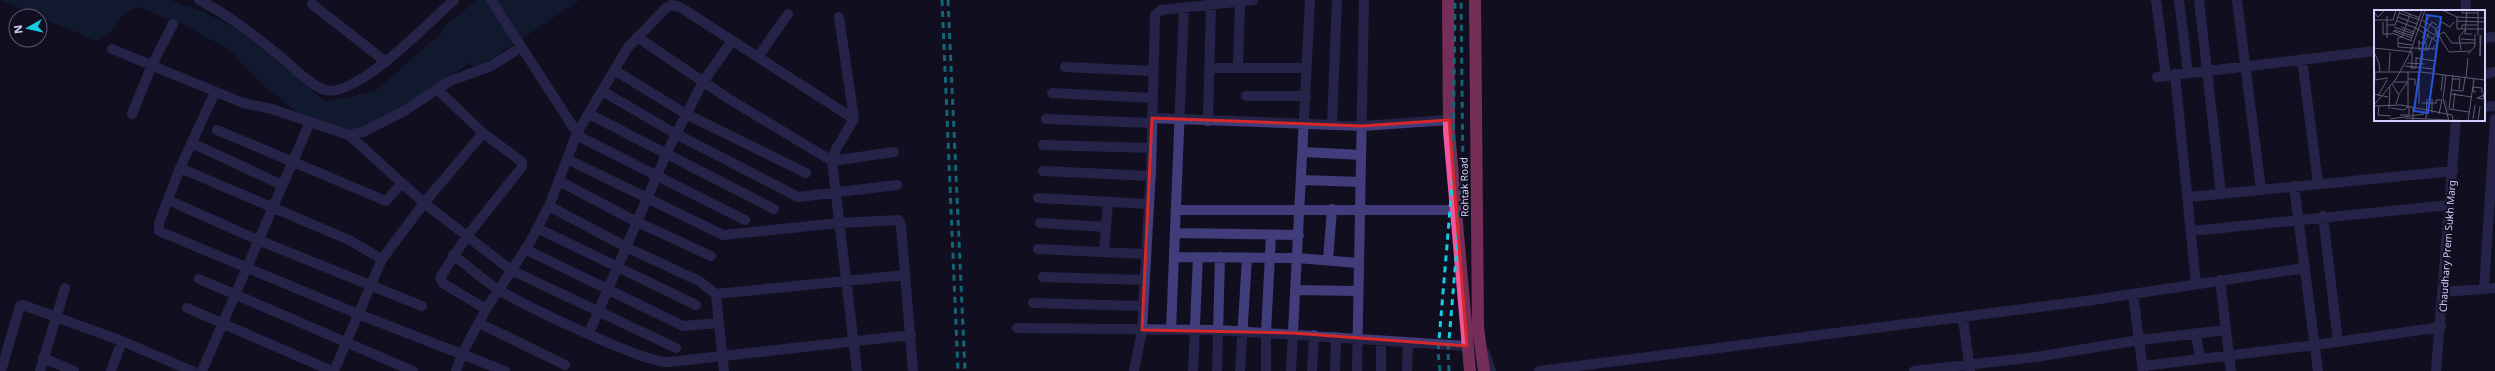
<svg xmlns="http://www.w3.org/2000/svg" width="2495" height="371" font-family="'Noto Sans',sans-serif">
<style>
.water{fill:#122644}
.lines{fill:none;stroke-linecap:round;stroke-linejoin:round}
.minor{stroke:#403d7a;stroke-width:10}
.highway{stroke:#f0569e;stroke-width:12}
.rail{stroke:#14cce3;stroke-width:3;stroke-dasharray:6 5;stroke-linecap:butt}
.marked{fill:none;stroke:#d62828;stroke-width:3;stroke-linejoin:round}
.labels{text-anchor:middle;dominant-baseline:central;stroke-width:4;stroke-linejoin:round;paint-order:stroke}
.street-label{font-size:10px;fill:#d5d0fb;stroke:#110e1f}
.inset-river{fill:none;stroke:#122644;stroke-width:2}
.inset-road{fill:none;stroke:#5f5c77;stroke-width:1}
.view{fill:#2654da;fill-opacity:0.15;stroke:#2654da;stroke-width:2}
.inset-edge{fill:none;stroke:#d5d0fb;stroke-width:2}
</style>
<rect width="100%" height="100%" fill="#110e1f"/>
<path class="water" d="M0,0h170l34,12 38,20 83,69 38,-7 15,-5 63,-56 8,-12 30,-21h101l-105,70 -6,-7 -74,52 -36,16 -26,-1 -32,-15 -42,-33 -28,-31 -46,-26 -47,-18 -13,5 -14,21 -15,8z"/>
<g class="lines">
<path class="minor" d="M199,0c30,15 56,36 82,57 11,9 31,30 44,33 31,9 105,-69 129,-90
M491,0l86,133
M2156,0l10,76
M2179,0l9,73
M2199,0l22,194
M2237,0l24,190
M312,4l74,58
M2465,11l1,-11
M839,17l15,102 -18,30 -4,12 25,210
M637,37l92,62 103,62 62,-9
M2484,38l11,-1
M112,49l131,54 29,6 38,13
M758,57l30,-43
M2302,59l16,124
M1065,67l88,4
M1210,68h97
M1238,68l2,-66
M614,70l72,44 120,59
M2175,74l21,210
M2484,74l11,-2
M2157,77l218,-26
M602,91l74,43 122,63 99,-12
M215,92l-35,76 -21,55v8l199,83 147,57
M1052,93l101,5
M1246,96h60
M2484,107l11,-1
M132,114l20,-49 21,-41
M589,114l185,95
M1152,118l210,8 87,-6
M1046,119l106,4
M1208,121l3,-116
M1332,125l5,-125
M217,130l169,71 16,-18
M483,133l39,29v5l-55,69 -27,42 4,6 42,25
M349,135l75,68 87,67 165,78
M576,135l169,85
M192,143l90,42
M1043,145l109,3
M1304,152l57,3
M567,159l156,76 116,-12 60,-3 2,6 12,145
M180,168l169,72 33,19
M1043,171l108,5
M1302,180l58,2
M559,181l78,41 74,34
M2294,186l24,185
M2189,197l264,-26
M1038,198l111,6
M168,200l90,40 164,66
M549,206l77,41 73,34 17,13
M1176,210h278
M2323,216l15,126
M1040,223l66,4
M537,228l159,77
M2192,231l258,-26
M1175,233l124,2
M525,249l158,77 36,-3
M1038,249l108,5
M1104,252l4,-50
M453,255c15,11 30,25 46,35 25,15 146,74 170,72l242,-27
M1174,257l123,1 61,5
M1328,260l4,-51
M1043,277l102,3
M199,279l214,92
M2220,280l11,91
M2484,289l11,-170
M1296,290l62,1
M2443,292l52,-4
M2133,294l10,77
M1033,303l110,3
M187,308l145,63
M1963,318l7,53
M479,323l86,42
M1017,328l201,2 249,16
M1171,330l13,-322
M589,333l79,-183 35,-68 29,-41
M2196,333l4,26
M1485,353l6,18
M43,358l31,13
M2143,366l172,-21 126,-18
M1,371l19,-65 3,-1 99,36 70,30
M40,371l25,-83
M111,371l11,-30
M202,371l108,-249 39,13 14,-3 41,-21 46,-30 41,-15 24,-15
M334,371l48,-112 42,-56 59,-70 -46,-44
M456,371l7,-19 23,-43 43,-65 20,-38 28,-73 51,-86 38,-39 5,-3 9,2 174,112
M724,371l-8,-77 189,-19
M1134,371l8,-41 9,-159 4,-156 6,-5 92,-10
M1193,371l5,-114
M1217,371l3,-114
M1240,371l7,-113
M1266,371v-39l5,-97
M1291,371l19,-371
M1312,371l2,-36
M1335,371l1,-34
M1357,371l7,-371
M1381,371v-30
M1407,371l1,-28
M1539,371l547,-70 219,-33
M1914,371l122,-14 104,-17 86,-10
M2436,371l20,-251"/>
<path class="highway" d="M1448,0l1,131 21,240
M1475,0l3,328 6,43"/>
<path class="rail" d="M942,0l16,371
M948,0l17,371
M1440,371l-2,-19 15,-178 2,-174
M1449,371l-1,-19 15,-178 -2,-174"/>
</g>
<path d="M0 0H2495V371H0ZM1152,118l210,8 87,-6 18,226 -174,-13 -151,-3z" fill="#110e1f" fill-opacity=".55" fill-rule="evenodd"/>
<path class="marked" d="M1152,118l210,8 87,-6 18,226 -174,-13 -151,-3z"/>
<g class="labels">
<g class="street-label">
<text transform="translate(1464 187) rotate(-91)">Rohtak Road</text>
<text transform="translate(2447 246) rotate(-86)">Chaudhary Prem Sukh Marg</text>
</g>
</g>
<g transform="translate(2374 10)">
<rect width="111" height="111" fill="#110e1f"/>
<path class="inset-river" d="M71,90l3,12"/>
<path class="inset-road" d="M25,0l21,8M68,0l15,7v12h28M89,0l-1,3h16M93,0l-2,24h7M0,2l4,5 7,-7M25,3l21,7M51,4l5,2 -5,7M24,7l19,7M83,7l28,1M0,10h19l3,-10M48,10l13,8 2,8M23,11l19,7M83,11l28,1M9,12v12h9M80,12l-4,5 -8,-5 -6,7 7,14 6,9 21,-1M13,15h8l5,-14M46,15l14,10 2,-2M20,17l20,7M27,17l13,5M42,18l20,13 2,2 -6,6M88,19v-4h15M19,21l19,7M20,22l1,-2 18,6M18,23l20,8M104,25v-25M106,25v21l1,-21M28,27l-4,1v9l13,1M28,27l8,-23M13,28v-22M48,28l10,-16 5,3M59,28l11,-6 8,11h23M87,29l14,1M37,30l11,-30M45,30v10h9l4,-12M24,33l14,2M44,33h8v6M50,34l5,-11M0,38l38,4v16M38,38l24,1M87,40l-2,-13 7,-8M0,42l5,11 1,9M94,44l7,-8v-12M42,48l19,3 -1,11M33,53l18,1M31,56l29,3M36,58h6v-11M27,60l9,-17 15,-43M15,61l1,-19M46,61l3,-17M0,62h47l64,8M1,62v8l13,-2M72,65l-3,23 6,23M79,65l-4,34 20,3M92,67l2,-19M34,69h7v6M79,69h7l-1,10M20,72h14M18,74l7,11 -3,9M77,80l12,1 2,-13M67,81l2,-16M102,82l-3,-1v-4l9,1v5M0,84l14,3M25,84l8,-11M77,84l21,3M110,85l-7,3 6,1 1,-6M4,86l9,-16M48,93h15M62,93v-3h6l-3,14M45,94v-32M0,95l22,-26 5,-9M0,96l27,-1 51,10 1,5 15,1M5,96l-1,9 13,1M34,97v-35M17,98l13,2 4,-3M15,99l1,-22M79,99l2,-16M58,103v-14M26,105h9v-8M31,108l44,2M16,109l34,-5M52,109l1,-20M99,109l2,-14M39,111v-13M94,111l6,-42M104,111l2,-15"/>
<path class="view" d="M53,5l14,2 -13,96 -14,-2z"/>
<rect width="111" height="111" class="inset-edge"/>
</g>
<g transform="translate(28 28) rotate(262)"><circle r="19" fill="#110e1f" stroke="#5f5c77"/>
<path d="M0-3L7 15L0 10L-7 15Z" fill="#14cce3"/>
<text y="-6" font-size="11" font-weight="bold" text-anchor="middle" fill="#d5d0fb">N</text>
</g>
</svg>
